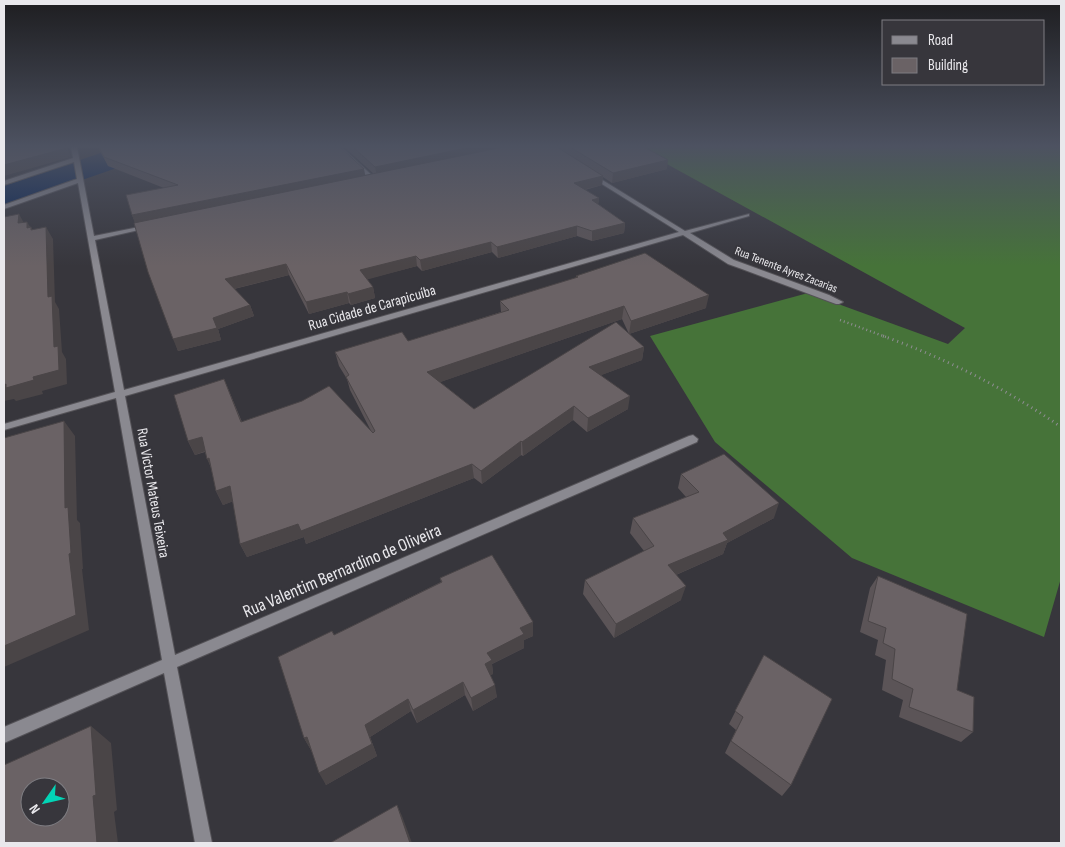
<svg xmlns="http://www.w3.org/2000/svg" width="1065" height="847" font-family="'Sofia Sans Condensed',sans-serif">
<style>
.forest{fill:#467339}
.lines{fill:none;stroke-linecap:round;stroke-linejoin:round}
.river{fill:#032154;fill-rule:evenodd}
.minor-casing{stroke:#545257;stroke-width:2}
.path-far1{stroke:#8f8e93;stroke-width:2.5;stroke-dasharray:1 3;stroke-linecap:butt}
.path{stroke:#8f8e93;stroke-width:3;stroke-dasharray:1 4;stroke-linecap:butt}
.minor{fill:#8a8990;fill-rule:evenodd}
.wall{fill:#5b5457}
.shaded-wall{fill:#4a4547}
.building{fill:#6a6265;stroke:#4a4547;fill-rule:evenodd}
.labels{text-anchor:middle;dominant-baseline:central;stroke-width:4;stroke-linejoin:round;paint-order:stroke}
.far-street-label{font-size:12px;fill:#e9e8ec;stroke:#37363c}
.street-label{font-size:15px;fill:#e9e8ec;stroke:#37363c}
.near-street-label{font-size:18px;fill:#e9e8ec;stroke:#37363c}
</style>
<rect width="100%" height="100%" fill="#37363c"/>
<path class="forest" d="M636,147h425v431l-17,59 -192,-79 -137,-116 -65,-106 158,-43 140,51 17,-16z"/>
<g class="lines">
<path class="river" d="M118,147h46l-4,6 -156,54v-21z"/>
<g class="minor-casing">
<path id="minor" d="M71,147h6l17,89 55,-11 3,2 -57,13 29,150 555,-158 -90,-56 -1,-1 3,-2 94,58 64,-17v2l-59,17 44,27 95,35 14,7 -4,2h-3l-94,-35 -14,-5 -45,-29 -558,161 50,259 514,-219 4,-1 5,4 -1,3 -520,225 35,176h-17l-31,-170 -160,70v-16l158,-67 -46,-262 -112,32v-6l111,-32 -37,-209 -74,26v-4l73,-26 -3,-17 -70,23v-4l69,-23z
M335,147h6l36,33v2h-4z"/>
</g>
<path class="path-far1" d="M840,320l46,17"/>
<path class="path" d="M883,336c64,23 122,52 178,91"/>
<use href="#minor" class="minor"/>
</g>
<path class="wall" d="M98,147h242l25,28 9,-1 -30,-27h300l23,22 -55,14 -9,-6 -1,8 -17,5 14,8 -1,6 27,19 -1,10 -32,8 -15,-5 -79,22 -6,-6 -70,19 -5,-5 -50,13 6,8 2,11 -24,7 -2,-2 -40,11 -20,-39 -55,14 16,16 4,11 -36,13 3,11 -43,11 -43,-129 -3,-7 32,-27 -56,-22z
M576,276l130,32 -77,26 -7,-15 -182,63 34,27 170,-62 -2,13 -41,15 27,34 -41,23 -14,-12 -50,36 -2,-1 -39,29 -8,-6 -168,66 -2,-7 -57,20 -7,-13 -7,-43 -10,4 -7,-14 -5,-23 -6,-16 -10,3 -7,-14 36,-62 18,43 129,9 -21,-41 -3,-11 -8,-13 -4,-14 73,-11 93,-29 -1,-11 76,-23z
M681,474l93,44 -47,25 -4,11 -47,21 5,25 -67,38 -31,-44 2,-14 59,-29 -14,-18 3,-15 53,-21 -8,-9z
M878,576l79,114 16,42 -12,10 -62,-25 4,-17 -21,-10 4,-30 -11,-5 3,-15 -18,-8 10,-44z
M440,578l93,44v14l-9,4v8l-32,16 1,10 -3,1 7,22 -24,14 -8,-16 -48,28 -6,-12 -41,26 7,19 -51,29 -15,-35 -7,-12 30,-103 107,-53z
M764,655l27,130 -9,11 -57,-43 11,-23 -7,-6z"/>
<path class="shaded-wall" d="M67,147l4,10 -67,19v-11z
M471,147h45l-139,29 -2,-9z
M668,160l-1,9 -55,14 1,-10z
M364,169l2,10 -230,47 -4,-11z
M603,176l-1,9 -28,7v-9z
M599,198l-1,10 -6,-8z
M19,214l6,11 -7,-2z
M27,222l4,6v-1l7,12 -11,-11z
M625,223l-1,10 -32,8v-10z
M577,226v10l-79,22 -1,-11z
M46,227l7,12 2,63 4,7 3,43 4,7 1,25 -25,7 1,3 -27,7 -2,-2 -10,2v-16l29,-8 15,-80z
M491,242l1,10 -70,19 -2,-11z
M416,256l1,10 -55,15 -2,-11z
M286,264l3,11 -60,15 -4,-11z
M373,287l2,11 -24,7 -3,-11z
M347,292l2,11 -40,11 -3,-12z
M709,295l-3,13 -77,26 2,-13z
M250,305l4,11 -36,13 3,11 -43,11 -5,-12 40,-21z
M624,306l-2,13 -193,67 -2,-14z
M644,347l-2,13 -54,20 1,-13z
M630,396l-2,13 -41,23 1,-14z
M574,406l-1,14 -50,36 -1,-14z
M64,421l11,15 2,84 3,3 3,46h-1l7,61 -85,37v-21l65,-92 -4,-46z
M202,437l6,13 -13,5 -7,-14z
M521,441v14l-39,29 -1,-13z
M209,458l5,15 -7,-14z
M472,464l2,14 -168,66 -2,-7 -57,20 -7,-13z
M230,486l7,14 -14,5 -7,-14z
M779,503l-5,15 -47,25 -4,11 -59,26 4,-15 55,-32z
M686,586l-5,14 -67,38 2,-14z
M533,622v14l-9,4v8l-32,16 1,10 -7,3 -1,-13 2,-11 33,-25z
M463,682l2,13 -48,28 -4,-13z
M495,685l2,12 -24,14 -2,-13z
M408,699l3,12 -41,26 7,19 -51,29 -7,-12 46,-48z
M91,726l20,17 6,67 -3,2 4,31h-21l-4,-47z
M307,737l4,13 -7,-12z
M397,805l5,11 10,27h-2z"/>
<path class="building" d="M4,147h62l1,1 -63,17z
M99,147h241l24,22 -232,46 -6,-20 52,-10 -74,-28z
M353,147h118l-96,20z
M503,147h54l46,29 -29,7 25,15 -7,2 33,23 -33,8 -15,-5 -80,21 -6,-5 -71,18 -4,-4 -56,14 13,17 -25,7 -1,-2 -41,10 -20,-38 -61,15 25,26 -37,13 4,10 -44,11 -25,-67 -14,-49z
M570,147h74l24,13 -55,13z
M19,214l-1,9 9,-1v6l4,-1v3l15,-3 2,70 4,-1 2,51 4,-1 1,24 -26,7 1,3 -28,8v-4l-2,1v-168z
M645,253l64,42 -78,26 -7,-15 -197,66 47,37 142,-87 28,25 -55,20 41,29 -42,22 -14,-12 -52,36 -1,-1 -40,30 -9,-7 -171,67 -3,-7 -58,20 -10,-58 -14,5 -7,-33 -2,1 -5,-22 -14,4 -14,-46 50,-16 17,43 61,-21 27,-15 44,47 2,-2 -29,-54 3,-2 -14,-23 67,-20 6,9 101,-31 -9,-9 78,-24 -2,-1z
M64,421l1,87 3,-1 3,46 -2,1 7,61 -72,31v-208z
M724,454l55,49 -56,30 5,7 -60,25 18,21 -70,38 -31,-44 69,-34 -21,-28 66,-26 -18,-18z
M492,555l41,67 -13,6 4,6 -37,19 5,7 -7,4 10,21 -24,13 -8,-16 -50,28 -5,-11 -43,26 7,19 -53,29 -12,-36 -3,1 -26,-81 54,-26 2,4 108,-53 -2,-4z
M878,576l89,38 -10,76 17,7 -1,35 -64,-25 4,-18 -21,-10 3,-30 -12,-6 3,-15 -18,-7z
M764,655l68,44 -41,86 -60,-44 12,-24 -8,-6z
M91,726l5,69 -3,1 4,47h-93v-78zM30,787h30v30h-30z
M397,805l13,38h-80z"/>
<linearGradient id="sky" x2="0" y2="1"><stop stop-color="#1e1e21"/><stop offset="0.55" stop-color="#4d5261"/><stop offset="1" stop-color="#4d5261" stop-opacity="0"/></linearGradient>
<rect width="1065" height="266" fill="url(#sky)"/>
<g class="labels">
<g class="far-street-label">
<text transform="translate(786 270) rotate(21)">Rua Tenente Ayres Zacarias</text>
</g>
<g class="street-label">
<text transform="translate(372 308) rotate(-16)">Rua Cidade de Carapicuíba</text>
<text transform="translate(153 493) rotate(80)">Rua Victor Mateus Teixeira</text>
</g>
<g class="near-street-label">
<text transform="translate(342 571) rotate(-23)">Rua Valentim Bernardino de Oliveira</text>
</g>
</g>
<rect width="1065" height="847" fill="none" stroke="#e9e8ec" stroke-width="10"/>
<rect x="882" y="20" width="162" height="65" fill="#37363c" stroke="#7e7d82"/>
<rect x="892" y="36" width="25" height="8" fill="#8a8990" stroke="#7e7d82"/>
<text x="928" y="45" font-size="15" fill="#e9e8ec">Road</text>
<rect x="892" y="58" width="25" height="15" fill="#6a6265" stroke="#7e7d82"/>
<text x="928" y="70" font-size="15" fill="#e9e8ec">Building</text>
<g transform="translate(45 802) rotate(236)"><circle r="24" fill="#37363c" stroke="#7e7d82"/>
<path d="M0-4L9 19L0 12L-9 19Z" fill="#02d5b6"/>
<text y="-8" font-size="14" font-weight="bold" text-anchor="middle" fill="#e9e8ec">N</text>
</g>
</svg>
